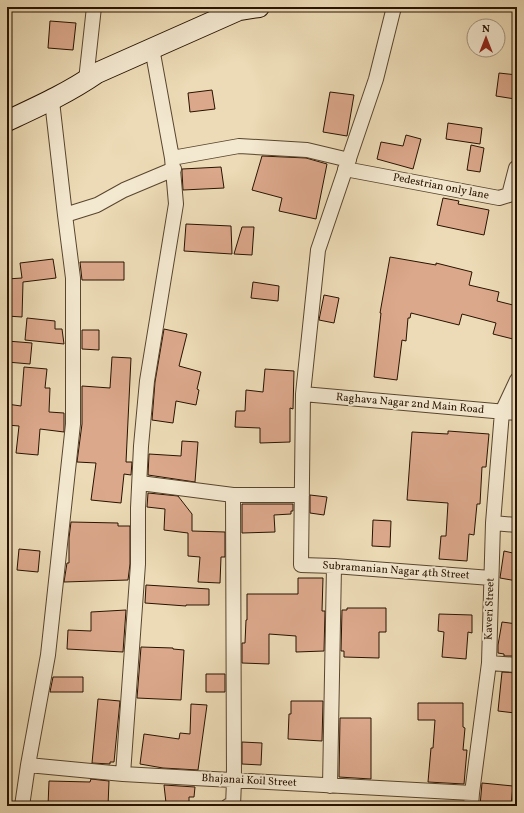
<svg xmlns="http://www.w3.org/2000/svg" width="524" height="813" font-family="Vollkorn,serif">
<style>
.building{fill:#dca88c;stroke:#281300}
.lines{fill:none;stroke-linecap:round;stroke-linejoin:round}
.street-casing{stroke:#59452e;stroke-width:16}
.secondary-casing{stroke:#281300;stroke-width:22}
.street{stroke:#f3e8d0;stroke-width:14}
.secondary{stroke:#f3e8d0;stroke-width:20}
.labels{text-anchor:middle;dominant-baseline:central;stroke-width:4;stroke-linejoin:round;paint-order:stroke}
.street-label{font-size:11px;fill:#281300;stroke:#f3e8d0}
</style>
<rect width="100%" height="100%" fill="#ecdbb6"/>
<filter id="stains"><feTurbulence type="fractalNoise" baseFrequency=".005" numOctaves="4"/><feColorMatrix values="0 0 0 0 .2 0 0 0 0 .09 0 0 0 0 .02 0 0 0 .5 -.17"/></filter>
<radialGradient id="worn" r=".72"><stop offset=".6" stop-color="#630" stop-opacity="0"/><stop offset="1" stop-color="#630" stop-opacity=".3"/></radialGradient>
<path class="building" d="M50,21l26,2 -3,27 -25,-2z
M499,73l18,2 -2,24 -19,-3z
M212,90l3,19 -25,3 -2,-19z
M330,92l24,3 -7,41 -24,-4z
M448,123l34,5 -2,16 -34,-5z
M406,135l15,4 -8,30 -36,-10 4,-17 22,4z
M471,145l13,3 -4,24 -13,-2z
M262,156l44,2 21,6 -11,55 -37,-8 3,-13 -30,-8z
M221,167l3,21 -41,2 -1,-18v-3z
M443,198l16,3 -1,3 31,6 -5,25 -47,-10z
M186,224l45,2 1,28 -48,-3z
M242,227h12l-2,28 -18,-1z
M390,257l46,8v-2l36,9 -3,13 30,7 -2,9 20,5v34l-24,-6 3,-11 -34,-9 -3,11 -48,-12 -1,5h-2l-2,23 -4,-1 -5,40 -23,-3 7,-64h-1z
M53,259l3,19 -33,4 -1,35 -15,-1v-37l15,-1 -2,-15z
M80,262h44v18h-42z
M253,282l26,4 -1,15 -27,-3z
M324,295l15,3 -5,25 -15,-3z
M27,318l28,3v8h7l2,15 -39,-4z
M164,329l23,5 -8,32 22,6 -4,17 2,1 -3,15 -20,-4 -3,22 -21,-3 3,-38z
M82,330h17v20l-17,-1z
M7,341l25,2 -2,21 -23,-2z
M112,357l19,1 -5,104h6l-1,13 -7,-1 -3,29 -30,-3 5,-37 -19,-1 5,-38v-38l28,2z
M24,367l23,2 -2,19h5l-1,24 15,1v19l-24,-3 -2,26 -22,-2 3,-27 -12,-1v-21l14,2z
M265,369l29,2 -1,38 -3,-1v34l-30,1v-15l-25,-1 1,-16h9l1,-21 17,2z
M448,431l41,3 -3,33h-4l-2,37h-3l-3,31 -5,-1 -2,27 -28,-2 2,-23h5l2,-33 -41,-3 5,-68 36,2z
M182,441l16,1 -3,40 -47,-7 1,-21 32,2z
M148,493l30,3 14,18v17l33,1v25h-4l-1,26 -22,-1 2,-25 -12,-1v-23l-24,-3 1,-21 -18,-2z
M310,495l17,2 -3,18 -14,-2z
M242,504h51v7h-2v3l-17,1 1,17 -33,1z
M373,520l18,1 -1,26 -18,-1z
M71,522l47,1v3h12v38l-2,16 -64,2 3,-19h2v-25z
M19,549l21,2 -2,21 -21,-2z
M504,551l13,3v27l-17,-3z
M298,578h25l-1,33h3l-1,40 -28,1v-16l-27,-2v30l-27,-1v-20h3l1,-23h1v-26h51z
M146,585l63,4v16h-23v1l-41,-3z
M347,608h39v24h-7v26l-35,-1v-6h-3l1,-41h5z
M126,610l-3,42 -56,-3 1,-19 23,1v-19z
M439,614l33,1v18l-4,-1 -2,27 -24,-2 2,-25 -6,-1z
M502,622l15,2v32h-13v-2l-6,-1v-8z
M141,647l32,1v1l11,1 -3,50 -44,-2z
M502,672l15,1v18l-2,22 -17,-2z
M206,674h19v18h-19z
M53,677h30v15h-33z
M98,699l22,2 -6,61h-4v2l-18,-1z
M291,701h32l-1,40 -34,-2 1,-25h2z
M418,703h45v24l2,1 -2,22h4l-3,34 -36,-2 3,-34h2l2,-28h-17z
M191,704l16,1 -9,65 -35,-2 -23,-4 4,-30 35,5 1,-6 10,1z
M340,718h31v61l-32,-2z
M242,742l20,1 -1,22 -19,-1z
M91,779l18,2 -1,25h-60l1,-25 41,1z
M482,783l31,3 -2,20h-31z
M164,785l31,2 -1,10h-5v5l-23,1z"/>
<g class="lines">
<g class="street-casing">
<path id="street" d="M394,7l-18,72 -58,171 -15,144 -2,171 33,1 157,12
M86,80l8,-73
M172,158l67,-12 68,4 42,10
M345,169l154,29 10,-3 7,-27
M65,215l32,-10 27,-15 50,-21
M303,394l214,19
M140,483l93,12
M493,523l24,2
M489,663l28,2
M28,765l95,9 71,4 278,15
M123,774l15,-210v-56l3,-62 6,-65 29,-177 -4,-46 -20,-110
M330,786l4,-220
M22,806l6,-41 20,-110 25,-231v-146l-8,-63 -13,-114
M228,806h5l1,-25 -1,-286h69
M471,806l1,-13 17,-130 4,-140 9,-111 15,-32"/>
</g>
<g class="secondary-casing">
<path id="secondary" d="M7,121c32,-15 61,-28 90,-48l142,-63 20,-3"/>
</g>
<use href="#street" class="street"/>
<use href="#secondary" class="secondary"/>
</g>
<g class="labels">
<g class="street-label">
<text transform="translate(441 187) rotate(11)">Pedestrian only lane</text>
<text transform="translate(410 404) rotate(5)">Raghava Nagar 2nd Main Road</text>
<text transform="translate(396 571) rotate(4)">Subramanian Nagar 4th Street</text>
<text transform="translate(490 609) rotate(-88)">Kaveri Street</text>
<text transform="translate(249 781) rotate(3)">Bhajanai Koil Street</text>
</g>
</g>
<rect width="524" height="813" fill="none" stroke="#ecdbb6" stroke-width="24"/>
<rect x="8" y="8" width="508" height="797" fill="none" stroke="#281300" stroke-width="2"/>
<rect x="12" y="12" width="500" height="789" fill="none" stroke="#281300"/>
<g transform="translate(486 38)"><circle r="19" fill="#f3e8d0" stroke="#a2937d"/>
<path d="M0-3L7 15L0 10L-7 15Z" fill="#8f2418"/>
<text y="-6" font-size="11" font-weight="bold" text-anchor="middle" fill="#281300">N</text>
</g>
<rect width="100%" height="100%" filter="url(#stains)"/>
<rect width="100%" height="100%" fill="url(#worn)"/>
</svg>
